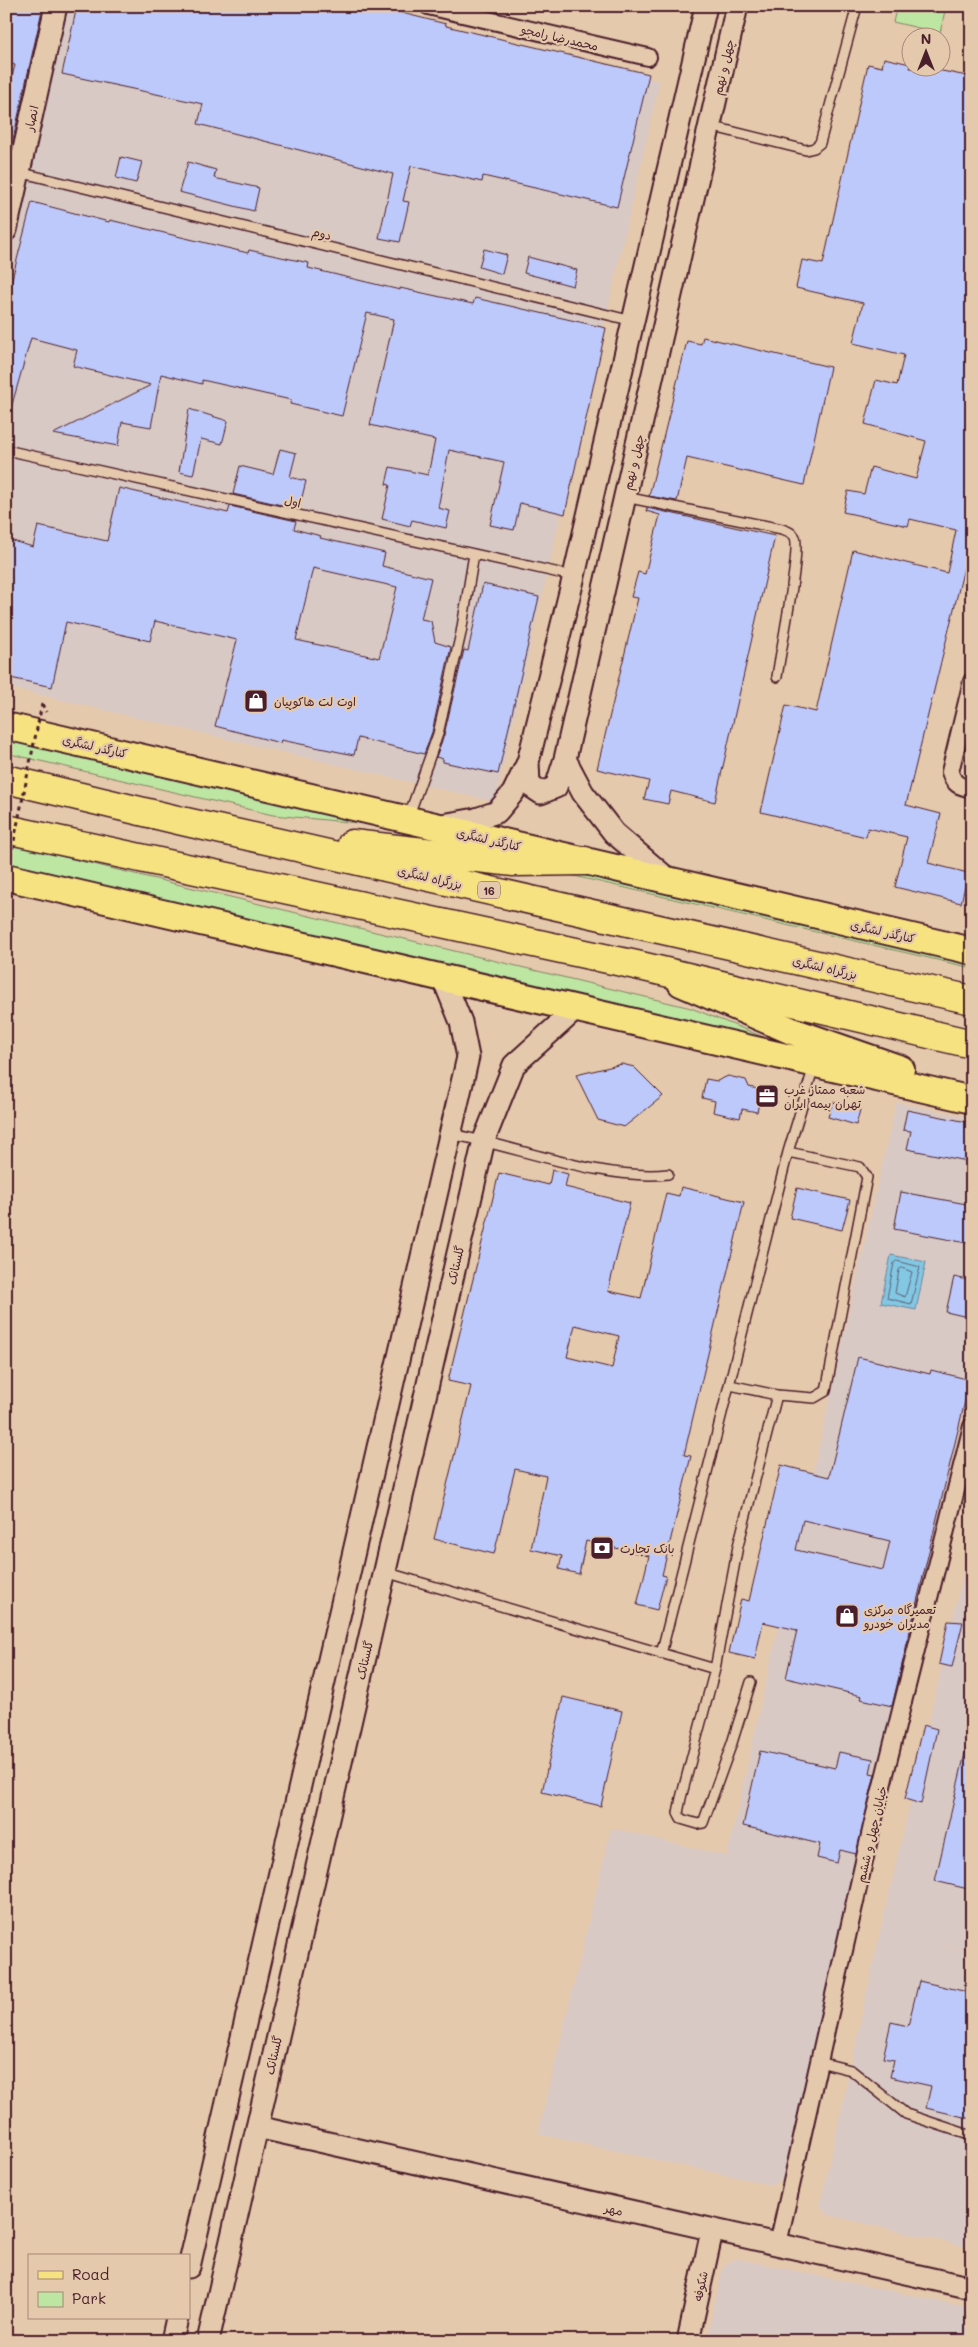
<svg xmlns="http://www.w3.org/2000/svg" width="978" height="2347" font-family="Mali,'Playpen Sans Arabic',sans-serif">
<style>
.built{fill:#d9c9c4}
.green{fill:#bde6a2;stroke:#848266}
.water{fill:#82c7e3;stroke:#6c8499}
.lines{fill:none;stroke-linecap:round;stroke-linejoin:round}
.shore{stroke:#606275;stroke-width:1}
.building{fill:#bec9fb;stroke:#4a1f2b;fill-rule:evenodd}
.service-casing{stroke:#4a1f2b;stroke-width:12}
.minor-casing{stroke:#4a1f2b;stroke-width:20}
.tertiary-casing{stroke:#4a1f2b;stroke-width:25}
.primary-casing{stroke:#4a1f2b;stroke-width:30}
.trunk-casing{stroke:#4a1f2b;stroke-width:31}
.path{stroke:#4a1f2b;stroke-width:3;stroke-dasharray:4 4;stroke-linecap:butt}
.service{stroke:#e5c9ac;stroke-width:9}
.minor{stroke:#e5c9ac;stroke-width:16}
.tertiary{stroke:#e5c9ac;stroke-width:21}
.primary{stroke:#f7e281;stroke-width:26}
.trunk{stroke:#f7e281;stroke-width:28}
.path-bridge{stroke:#4a1f2b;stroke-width:3;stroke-dasharray:4 4;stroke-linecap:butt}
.labels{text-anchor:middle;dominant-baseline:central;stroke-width:4.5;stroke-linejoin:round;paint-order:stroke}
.shield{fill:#e5c9ac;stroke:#785252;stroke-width:1}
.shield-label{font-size:11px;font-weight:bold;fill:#4a1f2b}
.street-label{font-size:12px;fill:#4a1f2b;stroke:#e5c9ac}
.poi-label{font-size:12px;fill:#4a1f2b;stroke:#e5c9ac;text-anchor:start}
</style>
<rect width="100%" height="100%" fill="#e5c9ac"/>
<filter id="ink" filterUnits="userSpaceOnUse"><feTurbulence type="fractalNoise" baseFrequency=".02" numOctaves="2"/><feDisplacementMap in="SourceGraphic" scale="10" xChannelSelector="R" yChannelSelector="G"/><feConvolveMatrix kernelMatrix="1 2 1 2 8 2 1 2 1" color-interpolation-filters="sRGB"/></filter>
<g filter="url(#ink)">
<path class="built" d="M6,6h343l311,75 -165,721 -489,-115z
M896,1102l76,16v257l-122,511 -67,294 -12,5 -233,-51 73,-306 116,28z
M972,1535v417l-39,-8 39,9v295l-144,-33 -8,-9 60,-274z
M735,2258l237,50v33h-266l17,-75z"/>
<path class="green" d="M897,6h49l-6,27 -47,-11z
M6,735l395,92 -128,-12 -267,-62z
M6,843l685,165 90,36 -775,-180z
M588,857l384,89v22l-437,-101z"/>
<path class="water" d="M891,1255l35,7 -10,48 -35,-7z"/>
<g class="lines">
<path class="shore" d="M897,1261l23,6 -9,37 -24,-6 7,-35z
M902,1268l10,4 -7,25 -10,-4 4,-23z"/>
</g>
<path class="building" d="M6,6h37l-31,138 -6,-1v-44l9,-34 -9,-2z
M77,6h297l72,18v2l203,48 -32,133 -134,-31 -1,6 -71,-16 -8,35 6,1 -9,40 -21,-4 14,-64 -195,-50 5,-20 -141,-30z
M884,58l26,6v4h17l45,9v458l-66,270 35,9 -13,49 40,10 -7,30 -66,-16 12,-50 -39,-9 -2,9 -105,-25 25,-107 30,7 37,-162 94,23 9,-43 -46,-11 -2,7 -65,-14 5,-21 16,3 7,-27 45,12 10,-38 -61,-17 11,-44 21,5 7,-30 -51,-12 10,-40 -67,-15 6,-28 21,4 45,-200 14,3z
M121,157l21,5 -6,21 -20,-5z
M188,162l28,8 -2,8 45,10 -5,23 -75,-19z
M32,202l77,20 1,-2 138,33 1,-3 60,13 -1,5 92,22v-2l73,16 2,-6 131,30 -41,186 -45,-11 -6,27 -24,-5 14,-63 -55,-12 -11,58 12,3 -4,17 -34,-8 -2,6 -28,-7 8,-34 -4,-1 4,-17 38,8 7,-35 -65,-15 24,-106 -27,-6 -25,103 -52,-12 1,-4 -89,-20v4l-41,-10 -10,53 -29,-5 -4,24 -65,-12 98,-49 -78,-19 4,-16 -46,-12 -20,70h-5v-106z
M484,249l23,6 -5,19 -23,-7z
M528,257l49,13 -4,16 -49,-13z
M703,337l127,30 -26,118 -117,-27 -10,43 -28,-5 38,-155 14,3z
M189,409l39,12 -6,23 -21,-5 -8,36 -14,-3z
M280,449l16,4 -6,24 16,4 -7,28 -66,-15 7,-28 33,8z
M119,488l109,25 2,-7 66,15 -2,8 27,7 -1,2 65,15 -3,13 49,12 -10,41 10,2 4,21 16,5 -19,85 -8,22 -66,-16 -4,17 -73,-15 -1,3 -65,-17 22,-86 -82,-19 -5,20 -84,-19 -14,65 -46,-10v-138l27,8 5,-21 69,15zM313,568l84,19 -18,71 -83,-18z
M647,508l128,28 -60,266 -44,-11 -3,13 -24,-5 5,-18 -52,-12 41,-171 -7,-1 7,-25 7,2 15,-59 -14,-4z
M483,584l56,13 -41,177 -55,-12v-3l-7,-2 8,-22 20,-85 4,1z
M622,1064l12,3 29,29 -39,31 -26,-7 -22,-45z
M728,1076l18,4 3,7 13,3 -5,22 -15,-3 -2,9 -27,-6 2,-11 -13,-3 4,-19 11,2z
M833,1102l27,8 -4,15 -28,-8z
M907,1110l65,13v39l-65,-13 4,-18 -8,-1z
M552,1170l16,4 -3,13 65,16 -22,88 33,7 25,-105 13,3 2,-9 63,15 -60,253 7,1 -29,119 4,1 -9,34 -20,-5 12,-49 -63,-15 -7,33 -20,-5 3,-13 -31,-7 15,-73 -31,-7 -21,85 -60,-15 37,-153 -23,-5 51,-208 50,12zM575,1325l44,11 -7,32 -45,-11z
M797,1188l53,12 -8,30 -52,-12z
M901,1192l71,13v39l-78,-15z
M954,1277l18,4v37l-26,-6z
M858,1357l72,17 1,-4 39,10 -78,326 -31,-7 1,-3 -76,-18 11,-48 -34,-8 -8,37 -26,-6 12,-54 8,2 32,-136 48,12zM803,1520l87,21 -7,29 -87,-20z
M948,1621l15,1 -11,45 -13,-3z
M563,1697l59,14 -21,95 -59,-14z
M923,1725l14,4 -16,75 -16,-5z
M966,1749l6,1v140l-37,-9z
M760,1751l75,17 4,-16 34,7 -3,14 5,1 -19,80 -16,-4 -3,13 -20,-5 3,-14 -77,-18z
M919,1981l53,12v126l-46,-11 5,-22 -41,-9 4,-17 -11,-2 8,-36 17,4z"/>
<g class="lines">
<g class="service-casing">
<path id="service" d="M710,126l96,24 8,-2 6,-5 37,-137
M6,169l627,152
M6,450l567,126
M625,497l157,32c5,2 10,3 13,8 6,15 -15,117 -18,140
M408,818l30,-84 23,-101 13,-79
M450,1134c68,12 150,47 218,40
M730,1385l47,10 37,3 12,-7 41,-214 -7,-10 -72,-15
M385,1572l330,97
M661,1654l127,-502 26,-86
M751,1682l-19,61 -29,80 -5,1 -17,-5 -3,-6 3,-15 34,-129 23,-123 39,-151
M819,2062l32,8 55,44 66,22"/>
</g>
<g class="minor-casing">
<path id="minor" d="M428,6l220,51
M972,681l-22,91c4,13 9,14 22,17
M778,2244l94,-418 100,-400"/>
</g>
<g class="tertiary-casing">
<path id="tertiary" d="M6,230l50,-224
M565,759l18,34 31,40 56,48
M528,762l1,23 12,8 15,-6 9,-28 172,-753
M442,825l34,-6 21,-7 16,-19 15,-31 46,-186 132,-570
M257,2127l715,161
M189,2267l279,-1210 -7,-35 -18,-44
M172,2341l5,-23
M208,2341l276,-1201 30,-75 62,-56
M688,2341l24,-110"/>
</g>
<g class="primary-casing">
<path id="primary" d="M6,726l966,225
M6,877l966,223
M681,983l111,48 109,38"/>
</g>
<g class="trunk-casing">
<path id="trunk" d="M6,779l176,42 790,179
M6,829l630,136 336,79
M352,844l162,18 71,-1"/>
</g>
<path class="path" d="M42,704l4,8"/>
<use href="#service" class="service"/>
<use href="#minor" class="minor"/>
<use href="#tertiary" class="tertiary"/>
<use href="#primary" class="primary"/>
<use href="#trunk" class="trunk"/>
<path class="path-bridge" d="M6,880l36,-176"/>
</g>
</g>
<defs>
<g id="shop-square" transform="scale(1.25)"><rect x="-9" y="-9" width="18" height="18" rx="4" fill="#4a1f2b" stroke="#e5c9ac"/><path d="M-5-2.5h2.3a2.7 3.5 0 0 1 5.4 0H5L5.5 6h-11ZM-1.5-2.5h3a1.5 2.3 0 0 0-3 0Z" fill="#fff"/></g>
<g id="office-square" transform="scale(1.25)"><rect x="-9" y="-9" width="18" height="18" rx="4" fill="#4a1f2b" stroke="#e5c9ac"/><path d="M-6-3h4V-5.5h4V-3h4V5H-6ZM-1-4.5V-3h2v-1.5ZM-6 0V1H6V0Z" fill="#fff"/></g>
<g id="bank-square" transform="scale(1.25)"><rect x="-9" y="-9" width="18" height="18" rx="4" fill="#4a1f2b" stroke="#e5c9ac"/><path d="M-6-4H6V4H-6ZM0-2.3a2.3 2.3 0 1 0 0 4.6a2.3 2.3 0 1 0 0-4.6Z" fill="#fff"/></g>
</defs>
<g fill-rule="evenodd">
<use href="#shop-square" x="256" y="701"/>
<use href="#office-square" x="767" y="1096"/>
<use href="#bank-square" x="602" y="1548"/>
<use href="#shop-square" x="847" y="1616"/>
</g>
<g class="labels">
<rect class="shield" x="478" y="881.5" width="22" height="17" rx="4"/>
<g class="shield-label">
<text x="489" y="890">16</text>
</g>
<g class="street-label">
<text transform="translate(560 37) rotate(13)">محمدرضا رامجو</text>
<text transform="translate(723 67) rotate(-77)">چهل و نهم</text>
<text transform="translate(31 118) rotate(-77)">انصار</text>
<text transform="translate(322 233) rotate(14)">دوم</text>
<text transform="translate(633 462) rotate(-77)">چهل و نهم</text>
<text transform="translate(293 501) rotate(13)">اول</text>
<text transform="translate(95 746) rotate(13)">کنارگذر لشگری</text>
<text transform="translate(489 839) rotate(13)">کنارگذر لشگری</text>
<text transform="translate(430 877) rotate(13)">بزرگراه لشگری</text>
<text transform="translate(883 931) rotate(13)">کنارگذر لشگری</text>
<text transform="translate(825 967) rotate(13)">بزرگراه لشگری</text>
<text transform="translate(455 1265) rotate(-77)">گلستانک</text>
<text transform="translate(364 1660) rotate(-77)">گلستانک</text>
<text transform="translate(871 1834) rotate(-77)">خیابان چهل و ششم</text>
<text transform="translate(273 2055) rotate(-77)">گلستانک</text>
<text transform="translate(614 2209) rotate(13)">مهر</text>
<text transform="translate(700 2286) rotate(-78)">شکوفه</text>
</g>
<g class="poi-label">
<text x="274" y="701">اوت لت هاکوپیان</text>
<text x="784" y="1089">شعبه ممتاز غرب<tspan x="784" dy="14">تهران بیمه ایران</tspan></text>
<text x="620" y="1548">بانک تجارت</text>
<text x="864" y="1609">تعمیرگاه مرکزی<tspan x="864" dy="14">مدیران خودرو</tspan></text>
</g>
</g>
<rect width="978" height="2347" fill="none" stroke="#e5c9ac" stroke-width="25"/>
<rect x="12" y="12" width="953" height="2322" fill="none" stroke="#4a1f2b" stroke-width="2" filter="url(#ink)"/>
<rect x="28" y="2254" width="162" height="65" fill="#e5c9ac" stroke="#a78578"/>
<rect x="38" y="2271" width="25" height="8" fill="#f7e281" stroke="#a78578"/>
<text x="72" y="2280" font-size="15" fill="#4a1f2b">Road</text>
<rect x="38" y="2292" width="25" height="15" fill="#bde6a2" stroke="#a78578"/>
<text x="72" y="2304" font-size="15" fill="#4a1f2b">Park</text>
<g transform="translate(926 52)"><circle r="24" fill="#e5c9ac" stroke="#a78578"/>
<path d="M0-4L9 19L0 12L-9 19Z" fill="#4a1f2b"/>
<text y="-8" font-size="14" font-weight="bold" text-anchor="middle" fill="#4a1f2b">N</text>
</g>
</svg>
